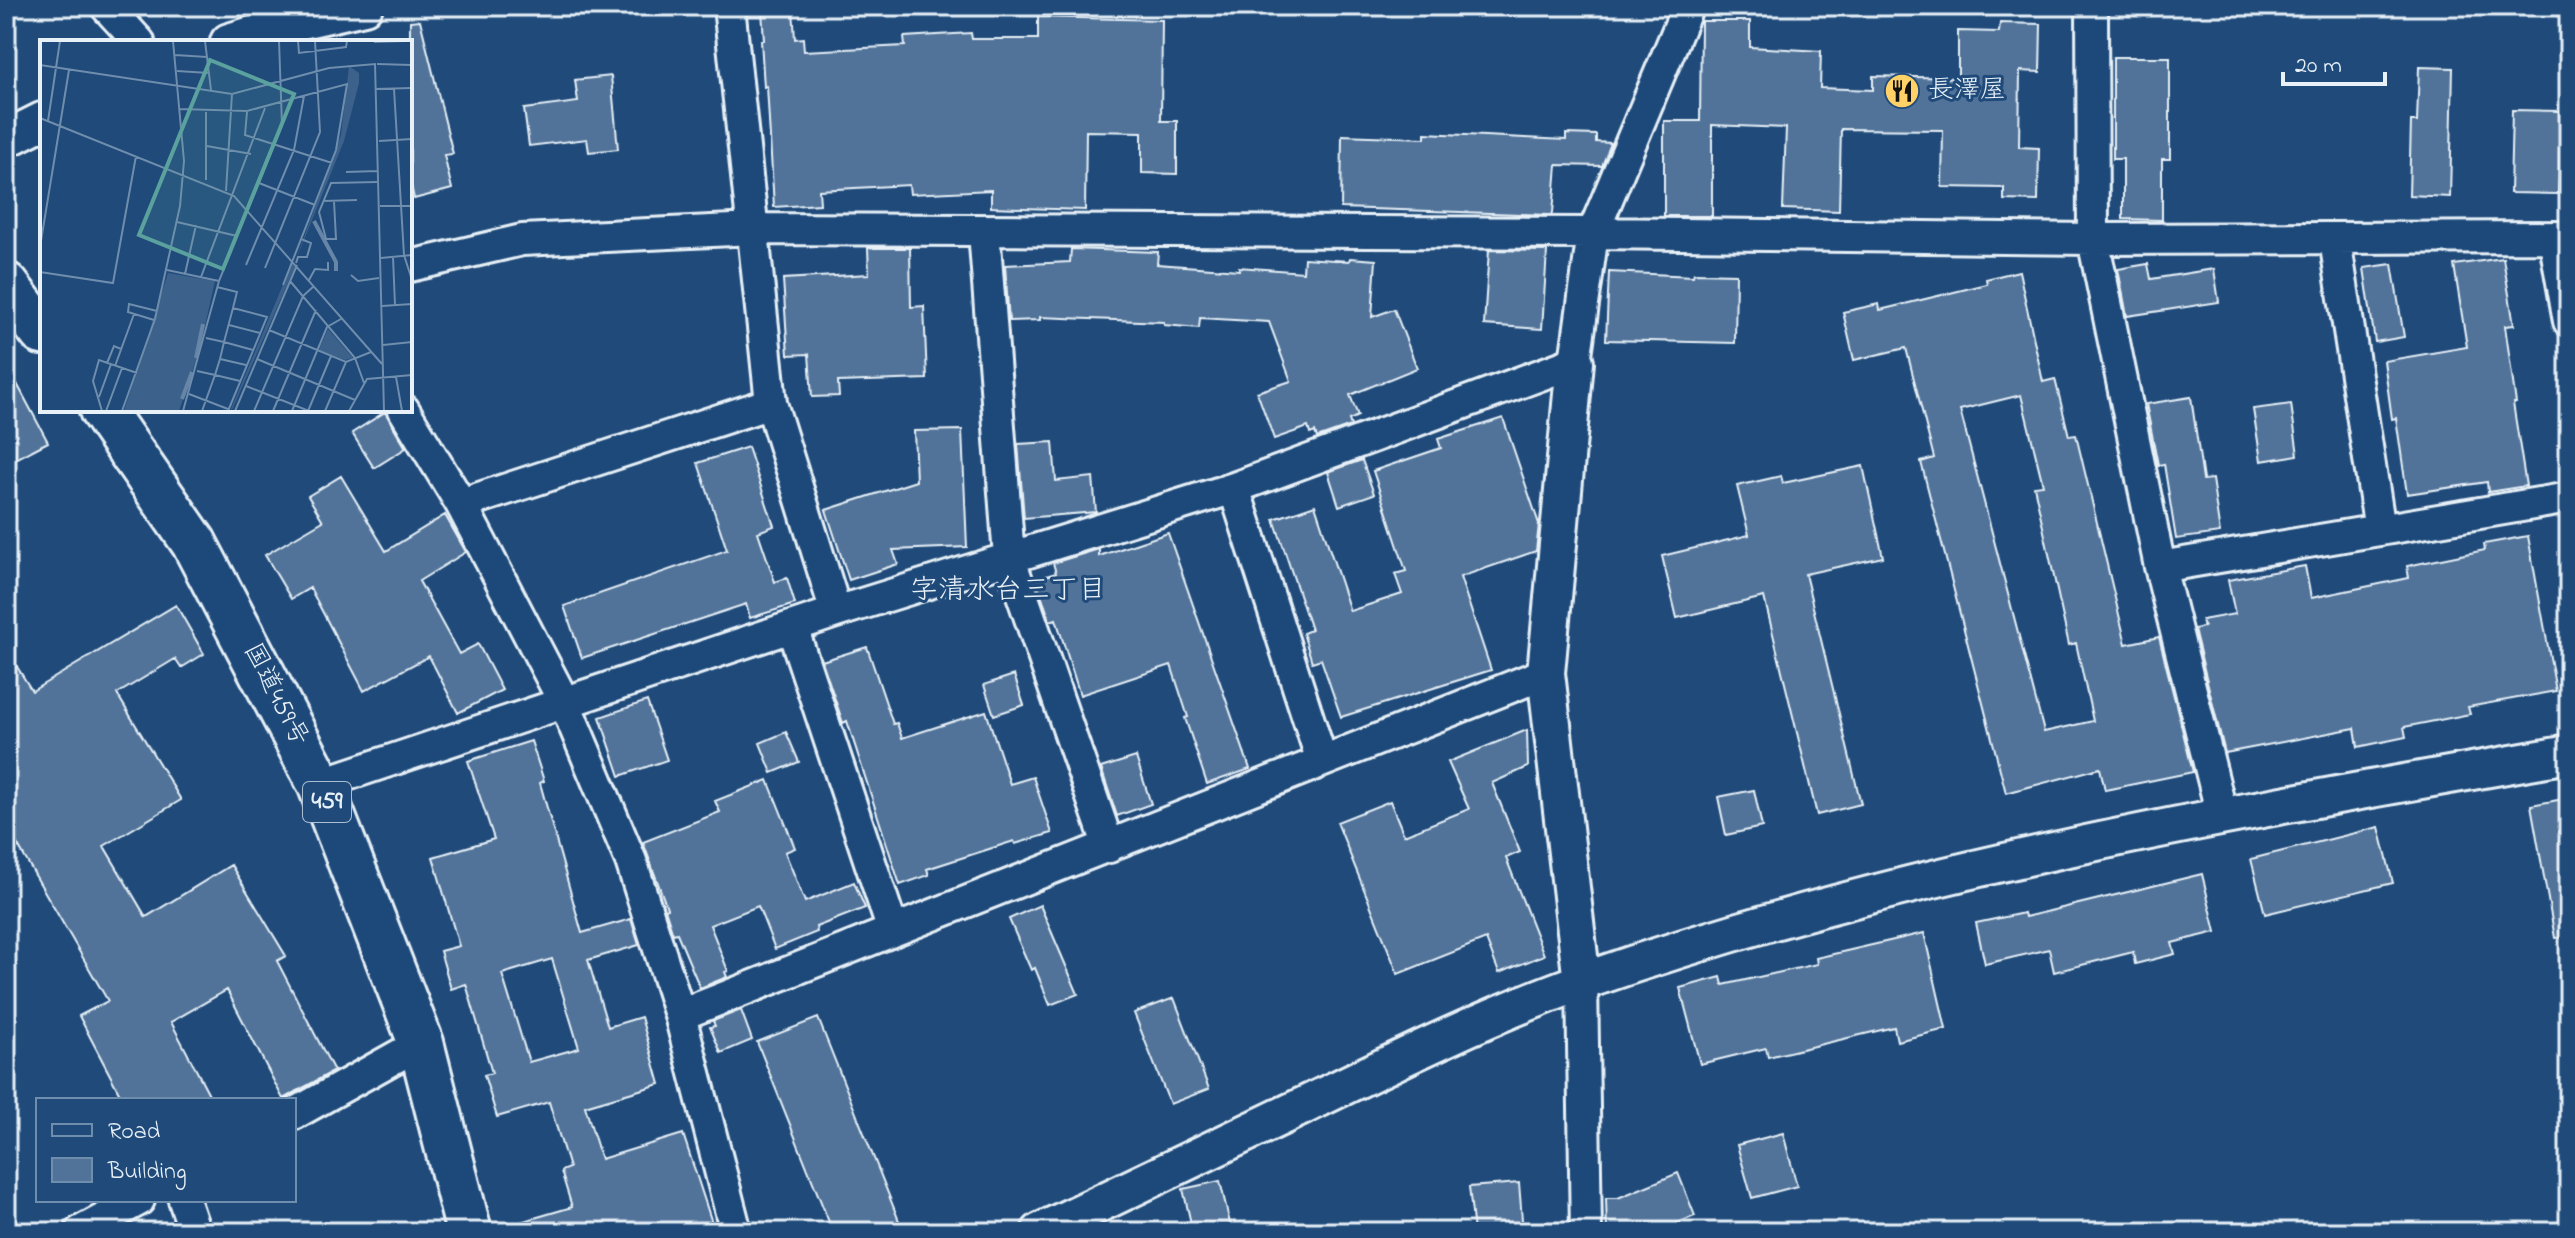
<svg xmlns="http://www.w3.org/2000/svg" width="2575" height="1238" font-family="'Indie Flower','Klee One',sans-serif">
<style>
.building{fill:#517399;stroke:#e8f1f8;stroke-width:2;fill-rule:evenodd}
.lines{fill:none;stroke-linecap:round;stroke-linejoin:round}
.minor-casing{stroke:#e8f1f8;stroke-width:36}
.tertiary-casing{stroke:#e8f1f8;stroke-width:42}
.trunk-casing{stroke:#e8f1f8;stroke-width:50}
.minor{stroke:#1f4a7a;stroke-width:30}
.tertiary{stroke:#1f4a7a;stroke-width:36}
.trunk{stroke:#1f4a7a;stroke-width:44}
.labels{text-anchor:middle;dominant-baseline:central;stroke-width:6;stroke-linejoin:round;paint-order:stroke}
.shield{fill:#1f4a7a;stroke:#acbfd2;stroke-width:2}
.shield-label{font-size:24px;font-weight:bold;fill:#e8f1f8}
.poi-label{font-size:26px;fill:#e8f1f8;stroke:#1f4a7a;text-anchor:start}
.street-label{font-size:26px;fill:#e8f1f8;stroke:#1f4a7a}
.neighbourhood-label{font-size:28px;fill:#e8f1f8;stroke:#1f4a7a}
.inset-river{fill:none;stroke:#6685a7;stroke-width:4}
.inset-road{fill:none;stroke:#6f8dac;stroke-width:2}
.view{fill:#5ba19e;fill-opacity:0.15;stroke:#5ba19e;stroke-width:4}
.inset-edge{fill:none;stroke:#e8f1f8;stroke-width:4}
</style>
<rect width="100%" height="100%" fill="#1f4a7a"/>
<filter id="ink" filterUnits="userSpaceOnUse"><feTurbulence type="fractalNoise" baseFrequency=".0125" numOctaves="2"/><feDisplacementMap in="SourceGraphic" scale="16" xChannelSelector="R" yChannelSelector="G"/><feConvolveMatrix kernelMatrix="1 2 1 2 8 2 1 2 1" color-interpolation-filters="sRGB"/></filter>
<g filter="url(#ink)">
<path class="building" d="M793,9l2,30 8,-1 1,13 101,-5 -1,-9 67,-4 1,6h66v-22l124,3 -1,101h16v53l-35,-1v-41l-56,-1 -1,79 -94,-3v-17l-81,4 -1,-9 -90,5 1,14 -46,3 -7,-121 -3,1 -3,-47h3l-2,-29z
M420,20l33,134 -9,1 8,34 -38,10 -4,-18v-160z
M1701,21h49v26l71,4 -1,37 53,2v-14l85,2v-47l41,1 1,-9 41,1 -1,48 -20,-1 -1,76 20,1 -1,53 -34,-1v-12l-62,-1 1,-57 -102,-1 -2,82 -56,-2 3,-81 -74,-3v91h-48v-95h36z
M2113,57h57v102h-8v61l-39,-1v-60h-10z
M2419,67l34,1 -3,129 -41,-2 2,-73h6z
M611,76l7,73 -29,3 -2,-13 -58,7 -5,-37 54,-7 -3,-22z
M2512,110l49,1 -3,83 -48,-1z
M1425,133l141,7v-6l30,1v7l15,1 -9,23 -45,-1 -4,48 -3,2 -209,-7 1,-73 83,3z
M868,248h42l1,59 13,-1 3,73 -89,3 1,14 -27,1 -3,-43 -21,1 -5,-76 86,-5z
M1071,249l87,3 -1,12 82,6v-3l64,5 1,-14 45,3 1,-3 26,2 -4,57 22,-8 23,59 -67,27 8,21 -9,4 2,6 -34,12 -2,-6 -5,2 -2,-7 -34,12 -17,-47 34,-11 -22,-59 -69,-4 -1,10 -35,-3v-3l-124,-5v3l-31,1 -4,-56 65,-3z
M1489,250l58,1 -5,78 -58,-4z
M2503,258l11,67 -9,1 11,77h-3l13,83 -38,6 -1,-10 -80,12 -11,-76 -4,1 -8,-58 83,-14 -13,-82z
M2148,264l3,15 63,-10 5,33 -92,14 -9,-47z
M2392,264l12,73 -29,5 -11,-74z
M2019,271l24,111 12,-3 14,57 7,-1 50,209 33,-7 34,135 -88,18 -5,-22 -94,25 -85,-331 13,-4 -28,-110 -52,12 -11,-48 36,-8 1,6 107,-26 -1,-5zM2021,395l22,90 -9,1 35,159 7,-2 17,78 -49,11 -84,-322z
M1609,272l84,4 1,-3 42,1 -1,69 -129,-3z
M6,363l42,79 -42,22z
M2191,397l12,83 9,-1 8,54 -44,6 -12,-75 -6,1 -12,-61z
M2291,404l7,51 -37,6 -8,-52z
M385,412l21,36 -32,20 -22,-35z
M1503,418l36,106 -3,27 -76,26 31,93 -150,47 -20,-58 -9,3 -9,-29 8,-3 -37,-111 41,-14 35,106 52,-17 -7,-20 11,-3 -33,-100 68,-23 -3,-9z
M962,430l5,117 -74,3 5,14 -49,16 -23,-70 90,-29 -2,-50z
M1053,442l3,39 37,-4 3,35 -72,6 -6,-74z
M748,447l26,79 -16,6 17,50 12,-4 8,26 -45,14 -4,-14 -164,54 -18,-52 163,-56 -29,-87z
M1362,460l12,34 -35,12 -11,-34z
M1863,466l20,91 -78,17 56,230 -44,11 -53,-218 -87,21 -15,-62 87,-21 -12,-49 44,-10 2,7z
M341,476l45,75 59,-36 21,37 -47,29 40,73 19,-10 24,46 -44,23 -29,-57 -65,35 -54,-103 -19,11 -26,-44 58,-34 -15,-25z
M1168,533l82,236 -43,15 -22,-66 3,-1 -17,-52 -91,30 -24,-76 -6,2 -14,-42 20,-6 -3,-10 46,-14v7z
M2528,536l28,155 -88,16 2,7 -66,13 2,10 -48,10 -3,-19 -130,25 -31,-124 10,-2 -2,-7 33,-6 -7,-34 77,-14 6,32 98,-20 -2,-12 78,-16 -1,-6z
M176,605l28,49 -23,14 -6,-9 -58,35 64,106 -77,46 42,71 85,-52 55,91 -9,5 57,110 -51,28 -56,-109 -56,32 41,78h-89l-44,-84 29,-15 -102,-176v-176l26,42z
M867,647l26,77 4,-1 5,15 84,-27 24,73 23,-7 19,56 -37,11 -1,-3 -87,28 2,6 -29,10 -53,-164 -4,2 -21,-62z
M1014,675l10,30 -30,10 -10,-30z
M647,701l20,59 -47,16 -20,-59z
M1527,730l1,37 -36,16 28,69 -14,6 38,97 -45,18 -13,-34 -88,35 -61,-152 53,-21 14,34 65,-26 -21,-47z
M786,732l13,30 -27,11 -12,-30z
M531,741l13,40 -4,2 42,150 49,-14 8,26 -51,15 20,67 33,-10 19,67 -75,22 16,53 82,-25 32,98h-204l-1,-7 62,-18 -11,-36 8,-3 -20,-66 -52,15 -13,-42 8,-2 -26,-89 -15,5 -11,-38 19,-5 -26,-89 61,-18 -26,-78zM552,959l27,89 -50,14 -27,-88z
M1136,757l15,47 -34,12 -16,-48z
M768,780l27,68 -10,4 20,50 49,-20 11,26 -49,19 1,5 -42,17 -17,-43 -48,19 18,46 -3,1 2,5 -27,11 -23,-55 -4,1 -8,-25 2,-1 -24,-66 77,-30 -5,-11z
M1754,790l8,37 -36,8 -8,-38z
M2569,798v139l-14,1 -24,-133z
M2379,827l14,56 -128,31 -14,-55z
M2202,874l14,58 -44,11 3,11 -40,10 -2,-12 -79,20 -5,-23 -64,15 -9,-41 48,-10 1,4z
M1040,905l38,89 -28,11 -15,-37 -4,2 -22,-51z
M1924,933l22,96 -49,12 -3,-14 -126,30 -2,-9 -66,16 -20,-76 41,-11 2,8 94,-21 -1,-6z
M1174,998l35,91 -39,15 -36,-91z
M741,1010l11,30 -31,13 -11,-26 5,-1 -2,-5z
M818,1018l81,203 -28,11h-38l-76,-190z
M1783,1133l14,53 -45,12 -15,-53z
M1678,1173l17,43 -40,16h-48l-1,-34h12z
M1220,1181l12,51h-39l-10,-43z
M1519,1183l4,49h-49l-5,-45z"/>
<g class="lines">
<g class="minor-casing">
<path id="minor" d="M106,6l33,36
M2092,6l1,233 67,328 62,248
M984,231l25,326 100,290
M2554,237l15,84
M2335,240l45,290
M410,266l112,-26 232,-11 839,4 500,6 476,-2
M771,403l65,209
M404,410l57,94 104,200 66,157 49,154 56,217
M1234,488l88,273
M461,504l310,-101 -42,-397
M2160,567l409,-69
M792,627l101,304
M320,784l516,-172 398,-124 341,-126 18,-129 95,-227
M1582,982l4,250
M680,1015l866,-342
M294,1114l127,-71
M184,1200l11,32
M80,1232l59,-32"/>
</g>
<g class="tertiary-casing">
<path id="tertiary" d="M229,42l73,-22 62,-14
M6,139l36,-18
M1575,362l-29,311 36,309
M1040,1232c88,-42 176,-84 263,-126 92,-45 185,-91 281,-125 319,-112 653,-169 985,-227"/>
</g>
<g class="trunk-casing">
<path id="trunk" d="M6,285l36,47
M102,410l92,133 126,241 101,259 48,189"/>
</g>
<use href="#minor" class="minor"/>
<use href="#tertiary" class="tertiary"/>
<use href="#trunk" class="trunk"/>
</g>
</g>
<defs>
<g id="restaurant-disc" transform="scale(1.8)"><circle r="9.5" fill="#ffd166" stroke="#1f4a7a"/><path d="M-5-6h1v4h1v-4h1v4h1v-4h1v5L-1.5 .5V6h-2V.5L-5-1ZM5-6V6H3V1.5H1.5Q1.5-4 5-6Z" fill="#111"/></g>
</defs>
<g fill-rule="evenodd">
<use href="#restaurant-disc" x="1902" y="91"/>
</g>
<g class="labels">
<rect class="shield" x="303" y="782" width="48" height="40" rx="6"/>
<g class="shield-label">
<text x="327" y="802">459</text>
</g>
<g class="poi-label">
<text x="1928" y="91">長澤屋</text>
</g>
<g class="street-label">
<text transform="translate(275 695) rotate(63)">国道459号</text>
</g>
<g class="neighbourhood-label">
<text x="1008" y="591">字清水台三丁目</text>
</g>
</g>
<g transform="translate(40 40)">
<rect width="372" height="372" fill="#1f4a7a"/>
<path d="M309,26l10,7v10l-15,58 -49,121 46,-127zM252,223l3,4 -63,143 -1,-1zM128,233l47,8 -15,67 -21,63h-55zM288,289l25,29 -8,2 -26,-10z" fill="#3c628c"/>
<path class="inset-river" d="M274,181l22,41v9M156,318l7,-34M142,359l10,-27"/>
<path class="inset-road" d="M165,1l6,49M258,1l1,12 47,-6 1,-6M334,2l31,-1M135,15l32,2M337,24l35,1M0,25l192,29 97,-26 46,-4 9,347M137,31l32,2M335,49l37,-1M354,49l10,166 8,25M140,69l67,2 100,-27 -11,66 -53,135M207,72l-2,23 87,28M0,78l194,78 148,168M8,81l12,-80M339,101l33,-2M167,106l44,8M306,132l31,-1M166,140v-68M219,143l56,22M186,151l6,-97M283,161l34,-1M294,161l2,38h-10l-7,-27 12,-29 46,-1M340,166h32M137,182l60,14M0,207l29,-177M353,217l2,48M341,218l31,-3M256,223l2,-6h9l4,-14 -10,-4M206,225l48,-115 10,-54M225,228l55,-136 -5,-91M127,230l52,11M0,232l73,11 23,-127M145,234l11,-49M311,235l7,6 21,-3M161,237l64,-169M269,240l6,-11 13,1v-8M250,241l65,77 9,25M177,247l20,5 -4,16 34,9 -39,94M342,266l30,-2M193,268l-9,34 29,8M114,280l-26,-8 1,-8 28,7M189,285l31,8M229,290l77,32 25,-10M166,298l18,4 -4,17M343,305l29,-3M217,319l98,41M67,323l7,-17 7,3M75,326l19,-52M157,331l18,4 -13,36M356,337l6,34M200,341l-25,-6 5,-16 26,6M206,346l63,25M149,354l39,15M59,357l12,-33M62,371l-9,-30 6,-21 38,13M66,371l16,-43M82,371l33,-92 25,-113 4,-45 -11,-120M143,371l36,-130 63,-156 -3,-84M195,371l62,-146M214,371l49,-115 11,-10M233,371l43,-101M252,371l35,-84 14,-8M268,371l23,-55M285,371l21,-49M309,371l18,-32 45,-4"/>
<path class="view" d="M170,20l84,34 -71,175 -84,-34z"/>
<rect width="372" height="372" class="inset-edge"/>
</g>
<rect width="2575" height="1238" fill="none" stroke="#1f4a7a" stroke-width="32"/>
<rect x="16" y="16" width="2543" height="1206" fill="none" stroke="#e8f1f8" stroke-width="3" filter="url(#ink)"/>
<rect x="36" y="1098" width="260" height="104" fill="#1f4a7a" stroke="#6f8dac" stroke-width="2"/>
<rect x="52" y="1124" width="40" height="12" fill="#1f4a7a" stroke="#6f8dac" stroke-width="2"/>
<text x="108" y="1138" font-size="24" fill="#e8f1f8">Road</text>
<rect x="52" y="1158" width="40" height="24" fill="#517399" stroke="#6f8dac" stroke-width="2"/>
<text x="108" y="1178" font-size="24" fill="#e8f1f8">Building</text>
<path d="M2283 72v12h102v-12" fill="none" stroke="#e8f1f8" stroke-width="4"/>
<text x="2295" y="72" font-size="24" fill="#e8f1f8" stroke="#1f4a7a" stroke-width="6" paint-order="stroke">20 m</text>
</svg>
